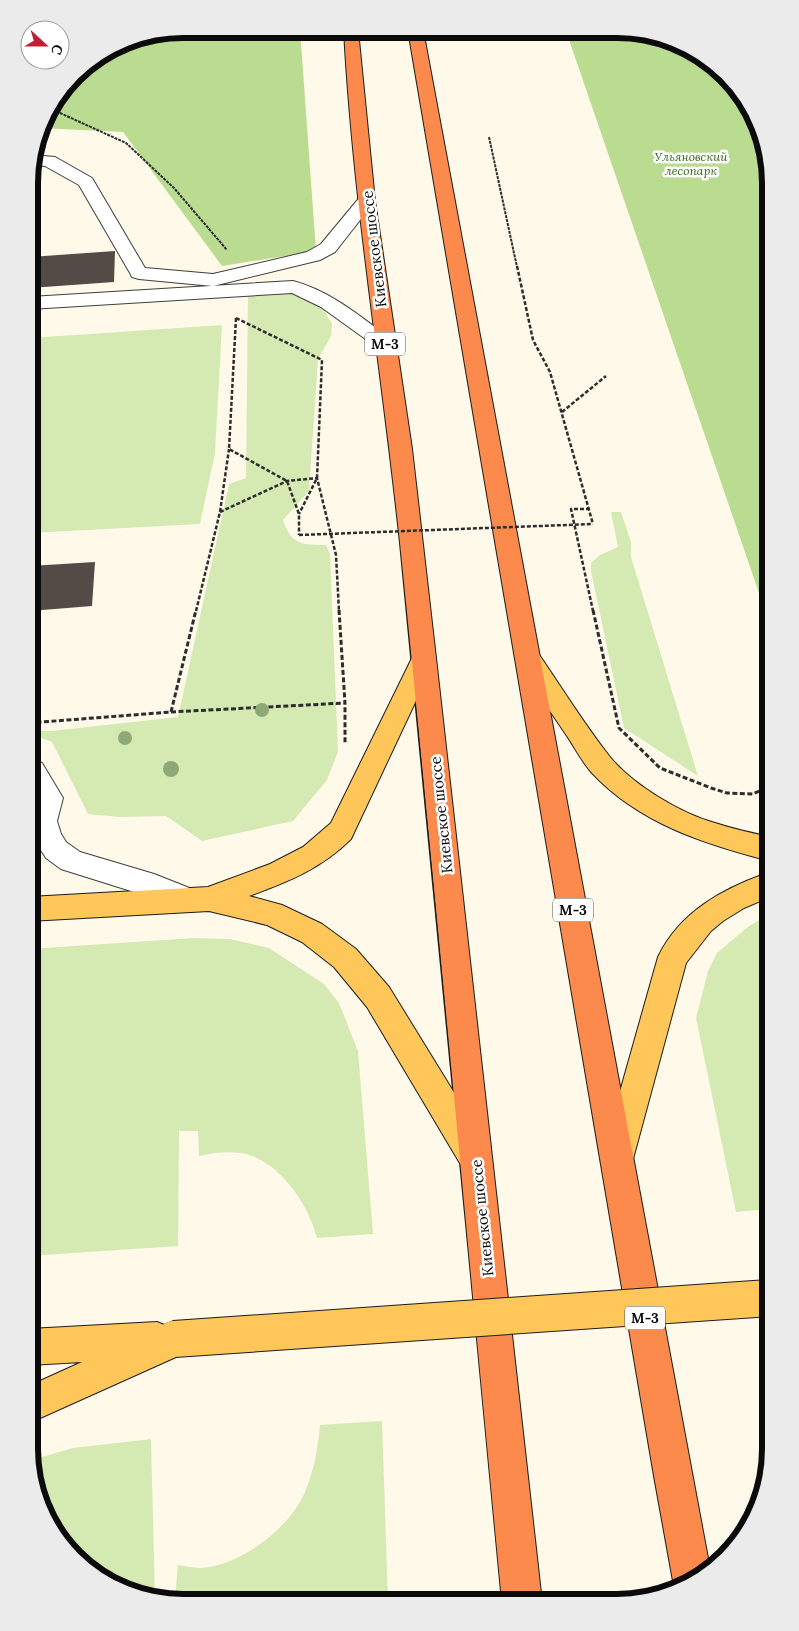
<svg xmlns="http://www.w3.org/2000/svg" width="799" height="1631" font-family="Lora,serif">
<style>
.green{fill:#d5eab2}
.forest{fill:#badc91}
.building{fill:#544b47}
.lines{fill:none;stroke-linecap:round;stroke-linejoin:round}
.minor-casing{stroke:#3e3e3e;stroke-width:2}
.major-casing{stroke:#1c1c1c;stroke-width:2}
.highway-casing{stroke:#1c1c1c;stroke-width:2}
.path-far2{stroke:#2d2d2d;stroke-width:2;stroke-dasharray:3 1;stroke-linecap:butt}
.path-far1{stroke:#2d2d2d;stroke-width:2.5;stroke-dasharray:4 2;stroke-linecap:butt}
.path{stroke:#2d2d2d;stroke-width:3;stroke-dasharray:5 2.5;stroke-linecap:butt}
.minor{fill:#fff;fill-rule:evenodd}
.major{fill:#ffc65a;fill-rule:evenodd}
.highway{fill:#fb8a4c;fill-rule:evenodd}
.major-bridge-casing{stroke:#1c1c1c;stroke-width:38;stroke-linecap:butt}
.path-bridge{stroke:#2d2d2d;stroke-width:2.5;stroke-dasharray:4 2;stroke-linecap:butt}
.major-bridge{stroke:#ffc65a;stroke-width:36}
.tree{fill:#8ea878}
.labels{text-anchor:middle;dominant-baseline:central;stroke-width:5;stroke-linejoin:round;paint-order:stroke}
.far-park-label{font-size:12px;font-style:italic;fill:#31651a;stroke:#fff}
.shield{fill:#fff;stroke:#545454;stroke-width:1}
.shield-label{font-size:14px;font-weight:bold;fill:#0b0b0b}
.street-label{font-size:15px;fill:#0b0b0b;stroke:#fff}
.rim{fill:none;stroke:#0b0b0b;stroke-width:6}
</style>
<rect width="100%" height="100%" fill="#fff9ea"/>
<path class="green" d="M288,290l33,15 11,19 -1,12 -13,23 -9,132 -26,29c8,25 20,25 43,25l4,9 8,198 -11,28 -34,41 -91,20 -36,-25 -46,1 -32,-3 -36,-72 -23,-9v-2h22l127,-14 51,-233 17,-6 2,-186z
M222,325l-7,128 -15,71 -170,9v-195z
M611,512h10l10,30v15l67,219 -74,-48 -33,-157v-8l9,-8 18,-8z
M770,914v295l-34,3 -40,-194 12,-47 9,-18 32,-27z
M193,938l37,1 39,9 55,36 15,19 19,48 15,183 -56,4c-9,-35 -39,-79 -76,-85 -15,-2 -28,0 -42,3l-1,-25h-19l-1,115 -149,10v-307z
M382,1421l6,181 -227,-2 14,-2 3,-33c7,1 16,3 23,3 40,-3 88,-39 104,-76 9,-22 13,-44 15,-67z
M151,1439l4,160 -40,-12 -34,-23 -44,-66 -6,-38 42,-12z"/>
<path class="forest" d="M182,29h118l16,222 -94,15 -99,-134 -83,-4 5,-14 36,-47 43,-27z
M566,31l80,1 72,35 44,66 8,49v443z"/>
<path class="building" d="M115,251l-1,31 -84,6v-31z
M95,562l-3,44 -62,5v-45z"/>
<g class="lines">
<g class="minor-casing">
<path id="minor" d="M32,155l23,2 37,21 53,90 68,6 94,-22 14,-8 39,-47 6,-1 6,1 3,4 -40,51 -15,8 -107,26 -74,-7 -7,-2 -2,-4 -51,-88 -34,-19 -15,-1z
M293,281c38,10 68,36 99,59l3,4 -3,4 -7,2 -7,-2 -57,-41 -29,-14 -262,16v-12z
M29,759l13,4 21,35 -6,23 4,13 5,8 14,10 74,22 43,17 4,9 -4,9 -10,3 -40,-16 -86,-27 -15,-11 -9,-14h-8v-26l6,-20 -6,-10z"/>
</g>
<g class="major-casing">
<path id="major" d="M424,649l9,3 3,6 -85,181c-29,29 -63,43 -102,57l33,9 40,19 34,25 33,38 99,161 4,11 -4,11 -12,5 -12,-5 -97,-163 -33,-40 -32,-25 -35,-17 -58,-14 -180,10v-24l179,-10 62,-23 33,-17 28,-24 81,-165 3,-6z
M529,651l9,2c24,35 46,71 72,104 23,28 70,56 105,66 18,6 37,10 55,14v24c-65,-17 -130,-37 -178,-88 -9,-10 -16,-23 -23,-34 -16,-24 -33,-48 -49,-72l-4,-7 4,-7z
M770,872v25l-26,11 -21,13 -12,10 -25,32 -53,196 -4,11 -12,5 -12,-5 -4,-11 57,-202c22,-46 66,-69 112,-85z
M174,1321l13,5 5,13 -5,13 -158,71v-37l53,-24 -53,3v-36l128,-7 7,3z"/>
</g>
<g class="highway-casing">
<path id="highway" d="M344,30h14l17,171 37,248 24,209 106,944h-40c-34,-353 -66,-706 -102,-1059 -18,-172 -47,-341 -56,-513z
M408,30h15l287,1539 -8,7 -26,13 -3,-8 -19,-105z"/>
</g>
<path class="path-far2" d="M49,108l77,35 48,45 53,62
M489,137l28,130"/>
<path class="path-far1" d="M517,266l16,74 17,32 43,152
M236,318l-7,131 58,32 12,33v21
M236,318l86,42 -5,118 -18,36
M562,412l44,-36
M590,509h-19l22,102
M220,512l67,-31 30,-3 19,77 3,56
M196,611l24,-99 9,-63"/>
<path class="path" d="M339,610l6,93v41
M593,610l26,118 41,40 51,20 16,5 26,1 17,-8
M171,712l174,-9
M29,723l142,-11 25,-102"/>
<use href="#minor" class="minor"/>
<use href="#major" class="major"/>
<use href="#highway" class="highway"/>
<g class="major-bridge-casing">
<path id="major-bridge" d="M174,1339l596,-41"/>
</g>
<path class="path-bridge" d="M299,535l294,-11"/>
<use href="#major-bridge" class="major-bridge"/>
</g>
<g class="tree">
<circle cx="262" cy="710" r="7"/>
<circle cx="125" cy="738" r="7"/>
<circle cx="171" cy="769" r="8"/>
</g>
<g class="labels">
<g class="far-park-label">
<text x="691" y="156">Ульяновский<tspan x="691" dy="14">лесопарк</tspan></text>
</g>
<g class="shield">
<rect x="365" y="332.5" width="40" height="23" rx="4"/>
<rect x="553" y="898.5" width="40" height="23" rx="4"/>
<rect x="625" y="1306.5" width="40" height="23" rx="4"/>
</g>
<g class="shield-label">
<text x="385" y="344">М-3</text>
<text x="573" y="910">М-3</text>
<text x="645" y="1318">М-3</text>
</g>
<g class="street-label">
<text transform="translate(374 249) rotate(-97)">Киевское шоссе</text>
<text transform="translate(441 815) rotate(-96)">Киевское шоссе</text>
<text transform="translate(482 1218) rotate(-96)">Киевское шоссе</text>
</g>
</g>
<path d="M0 0H799V1631H0ZM183 38H617A145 145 0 0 1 762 183V1449A145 145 0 0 1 617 1594H183A145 145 0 0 1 38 1449V183A145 145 0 0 1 183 38Z" fill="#ebebeb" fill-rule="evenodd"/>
<path class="rim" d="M183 38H617A145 145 0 0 1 762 183V1449A145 145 0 0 1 617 1594H183A145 145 0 0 1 38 1449V183A145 145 0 0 1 183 38Z"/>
<g transform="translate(45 45) rotate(111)"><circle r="24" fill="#ffffff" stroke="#9d9d9d"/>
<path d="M0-4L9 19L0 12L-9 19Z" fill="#c11e36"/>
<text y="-8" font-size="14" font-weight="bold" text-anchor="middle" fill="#0b0b0b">С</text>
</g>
</svg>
